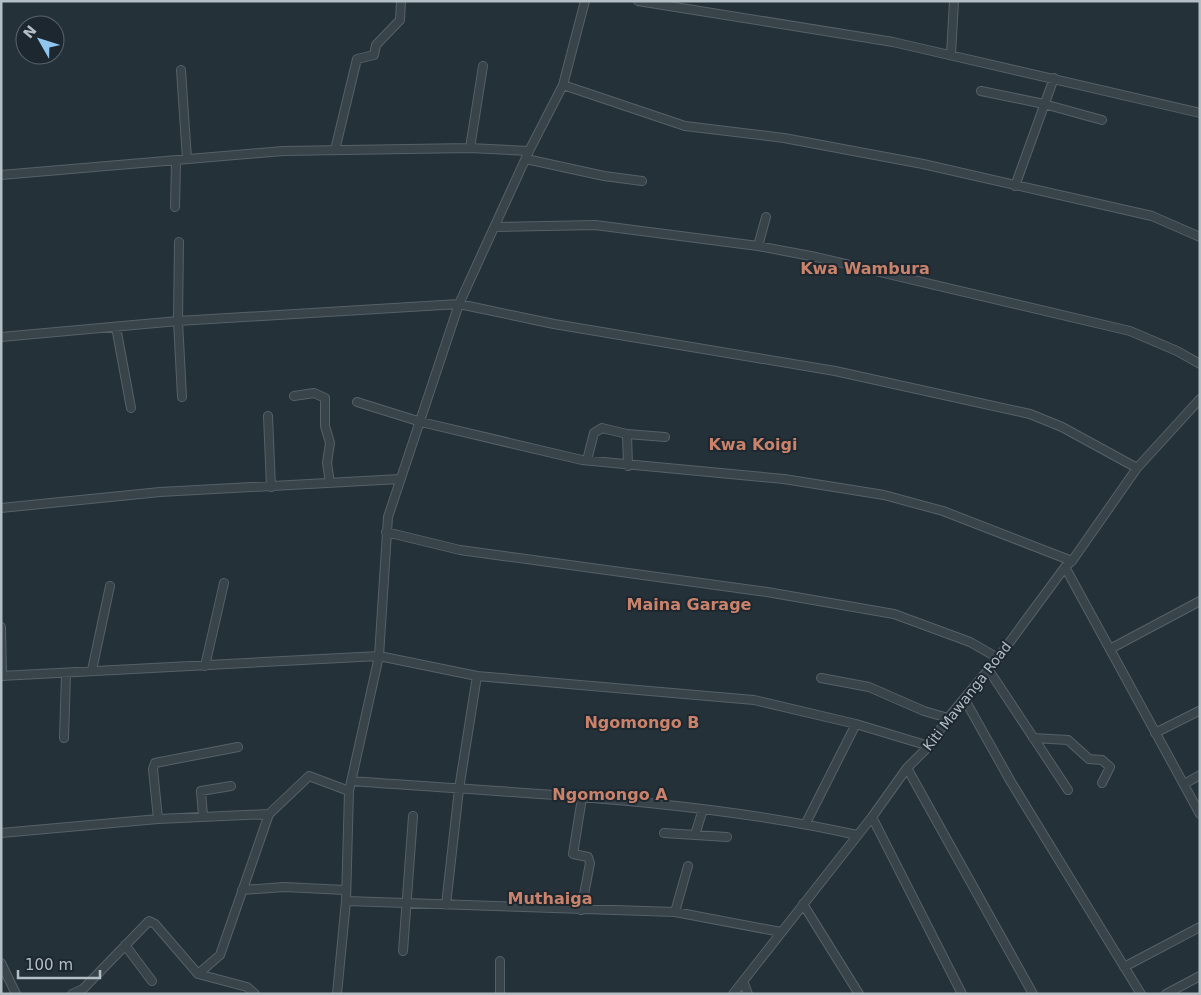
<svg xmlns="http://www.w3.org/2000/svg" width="1201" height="995" font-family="'DejaVu Sans',sans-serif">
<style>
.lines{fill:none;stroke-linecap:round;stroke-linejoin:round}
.minor-casing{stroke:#566068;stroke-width:10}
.minor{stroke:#38434a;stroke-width:8}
.labels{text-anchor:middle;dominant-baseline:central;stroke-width:4;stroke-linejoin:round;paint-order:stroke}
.street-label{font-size:14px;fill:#b3bec5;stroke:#1d272f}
.quarter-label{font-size:16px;font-weight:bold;fill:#ca836a;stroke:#1d272f}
</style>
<rect width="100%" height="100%" fill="#253139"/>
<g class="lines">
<g class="minor-casing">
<path id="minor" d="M638,1l255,41 307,71
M951,55l3,-54
M181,70l6,89
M563,85l122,41 99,12 139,26 229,52 48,21
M981,91l63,13 58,16
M470,148l13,-82
M335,150l22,-91 17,-4 2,-10 24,-25 1,-19
M526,159l78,17 38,5
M1,175l282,-24 187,-3 59,3
M1015,186l39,-108
M175,207l1,-45
M495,227l100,-2 163,21 8,-29
M179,242l-1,79 4,76
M758,246l58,11 314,74 47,20 23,13
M116,327l15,81
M1,337l177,-16 281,-17 95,20 281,47 195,43 32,13 75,41
M294,396l20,-3 11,5v28l5,17 -3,20 3,20
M357,402l64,20 161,38 202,19 100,16 59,16 129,50
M268,416l3,71
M627,434l1,32
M587,460l7,-27 8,-5 25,6 38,3
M1,508l159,-16 240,-13
M386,532l74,18 307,42 127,22 76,28 28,16
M1065,567l135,247
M1,627l1,49
M1110,649l90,-48
M205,666l19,-83
M988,669l80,121
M92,670l18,-84
M1,676l378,-20 98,20
M821,678l48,9 55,24 24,7
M965,700l46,82 130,212
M1155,733l44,-22
M64,738l2,-64
M1033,738l35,2 21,19 13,1 8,7 -8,16
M907,768l126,226
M352,781c168,13 340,17 505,54
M1184,784l16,-9
M203,816l-2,-25 30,-5
M872,817l90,177
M158,819l-5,-50 2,-6 83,-16
M806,823l50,-99
M1,833l157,-14 111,-5 40,-38 40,15
M664,833l63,4
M695,835l8,-26
M242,890l42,-3 61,3
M346,901l329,11 106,20
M803,904l56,90
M446,905l13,-116 18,-113 277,24 102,24 73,22
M581,910l9,-47 -2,-6 -15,-3 9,-56
M675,912l13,-46
M125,945l27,36
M403,951l10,-135
M500,961v33
M1,963l15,31
M1124,967l76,-40
M198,974l22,-19 49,-141
M743,981l5,13
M72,994l11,-5 66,-68 6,3 43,50 49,13 8,7
M337,994l9,-93 3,-110 30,-135 9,-139 71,-213 70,-153 34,-66 22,-84
M733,994l139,-177 35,-49 22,-22 19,-28 50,-60 67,-91 7,-6 65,-93 63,-69
M1166,994l34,-18"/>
</g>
<use href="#minor" class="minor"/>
</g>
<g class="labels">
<g class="street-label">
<text transform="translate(967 696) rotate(-52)">Kiti Mawanga Road</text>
</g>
<g class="quarter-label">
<text x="865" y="268">Kwa Wambura</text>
<text x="753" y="444">Kwa Koigi</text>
<text x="689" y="604">Maina Garage</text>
<text x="642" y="722">Ngomongo B</text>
<text x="610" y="794">Ngomongo A</text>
<text x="550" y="898">Muthaiga</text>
</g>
</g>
<rect width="1201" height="995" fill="none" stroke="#b3bec5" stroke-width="5"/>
<g transform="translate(40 40) rotate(309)"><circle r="24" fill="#1d272f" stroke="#59636b"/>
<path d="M0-4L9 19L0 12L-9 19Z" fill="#90c5ee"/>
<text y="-8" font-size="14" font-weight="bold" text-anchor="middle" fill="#b3bec5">N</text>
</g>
<path d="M18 970v8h82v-8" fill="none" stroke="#b3bec5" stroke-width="2.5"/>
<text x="25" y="970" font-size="15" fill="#b3bec5" stroke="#1d272f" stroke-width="4" paint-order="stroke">100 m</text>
</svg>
